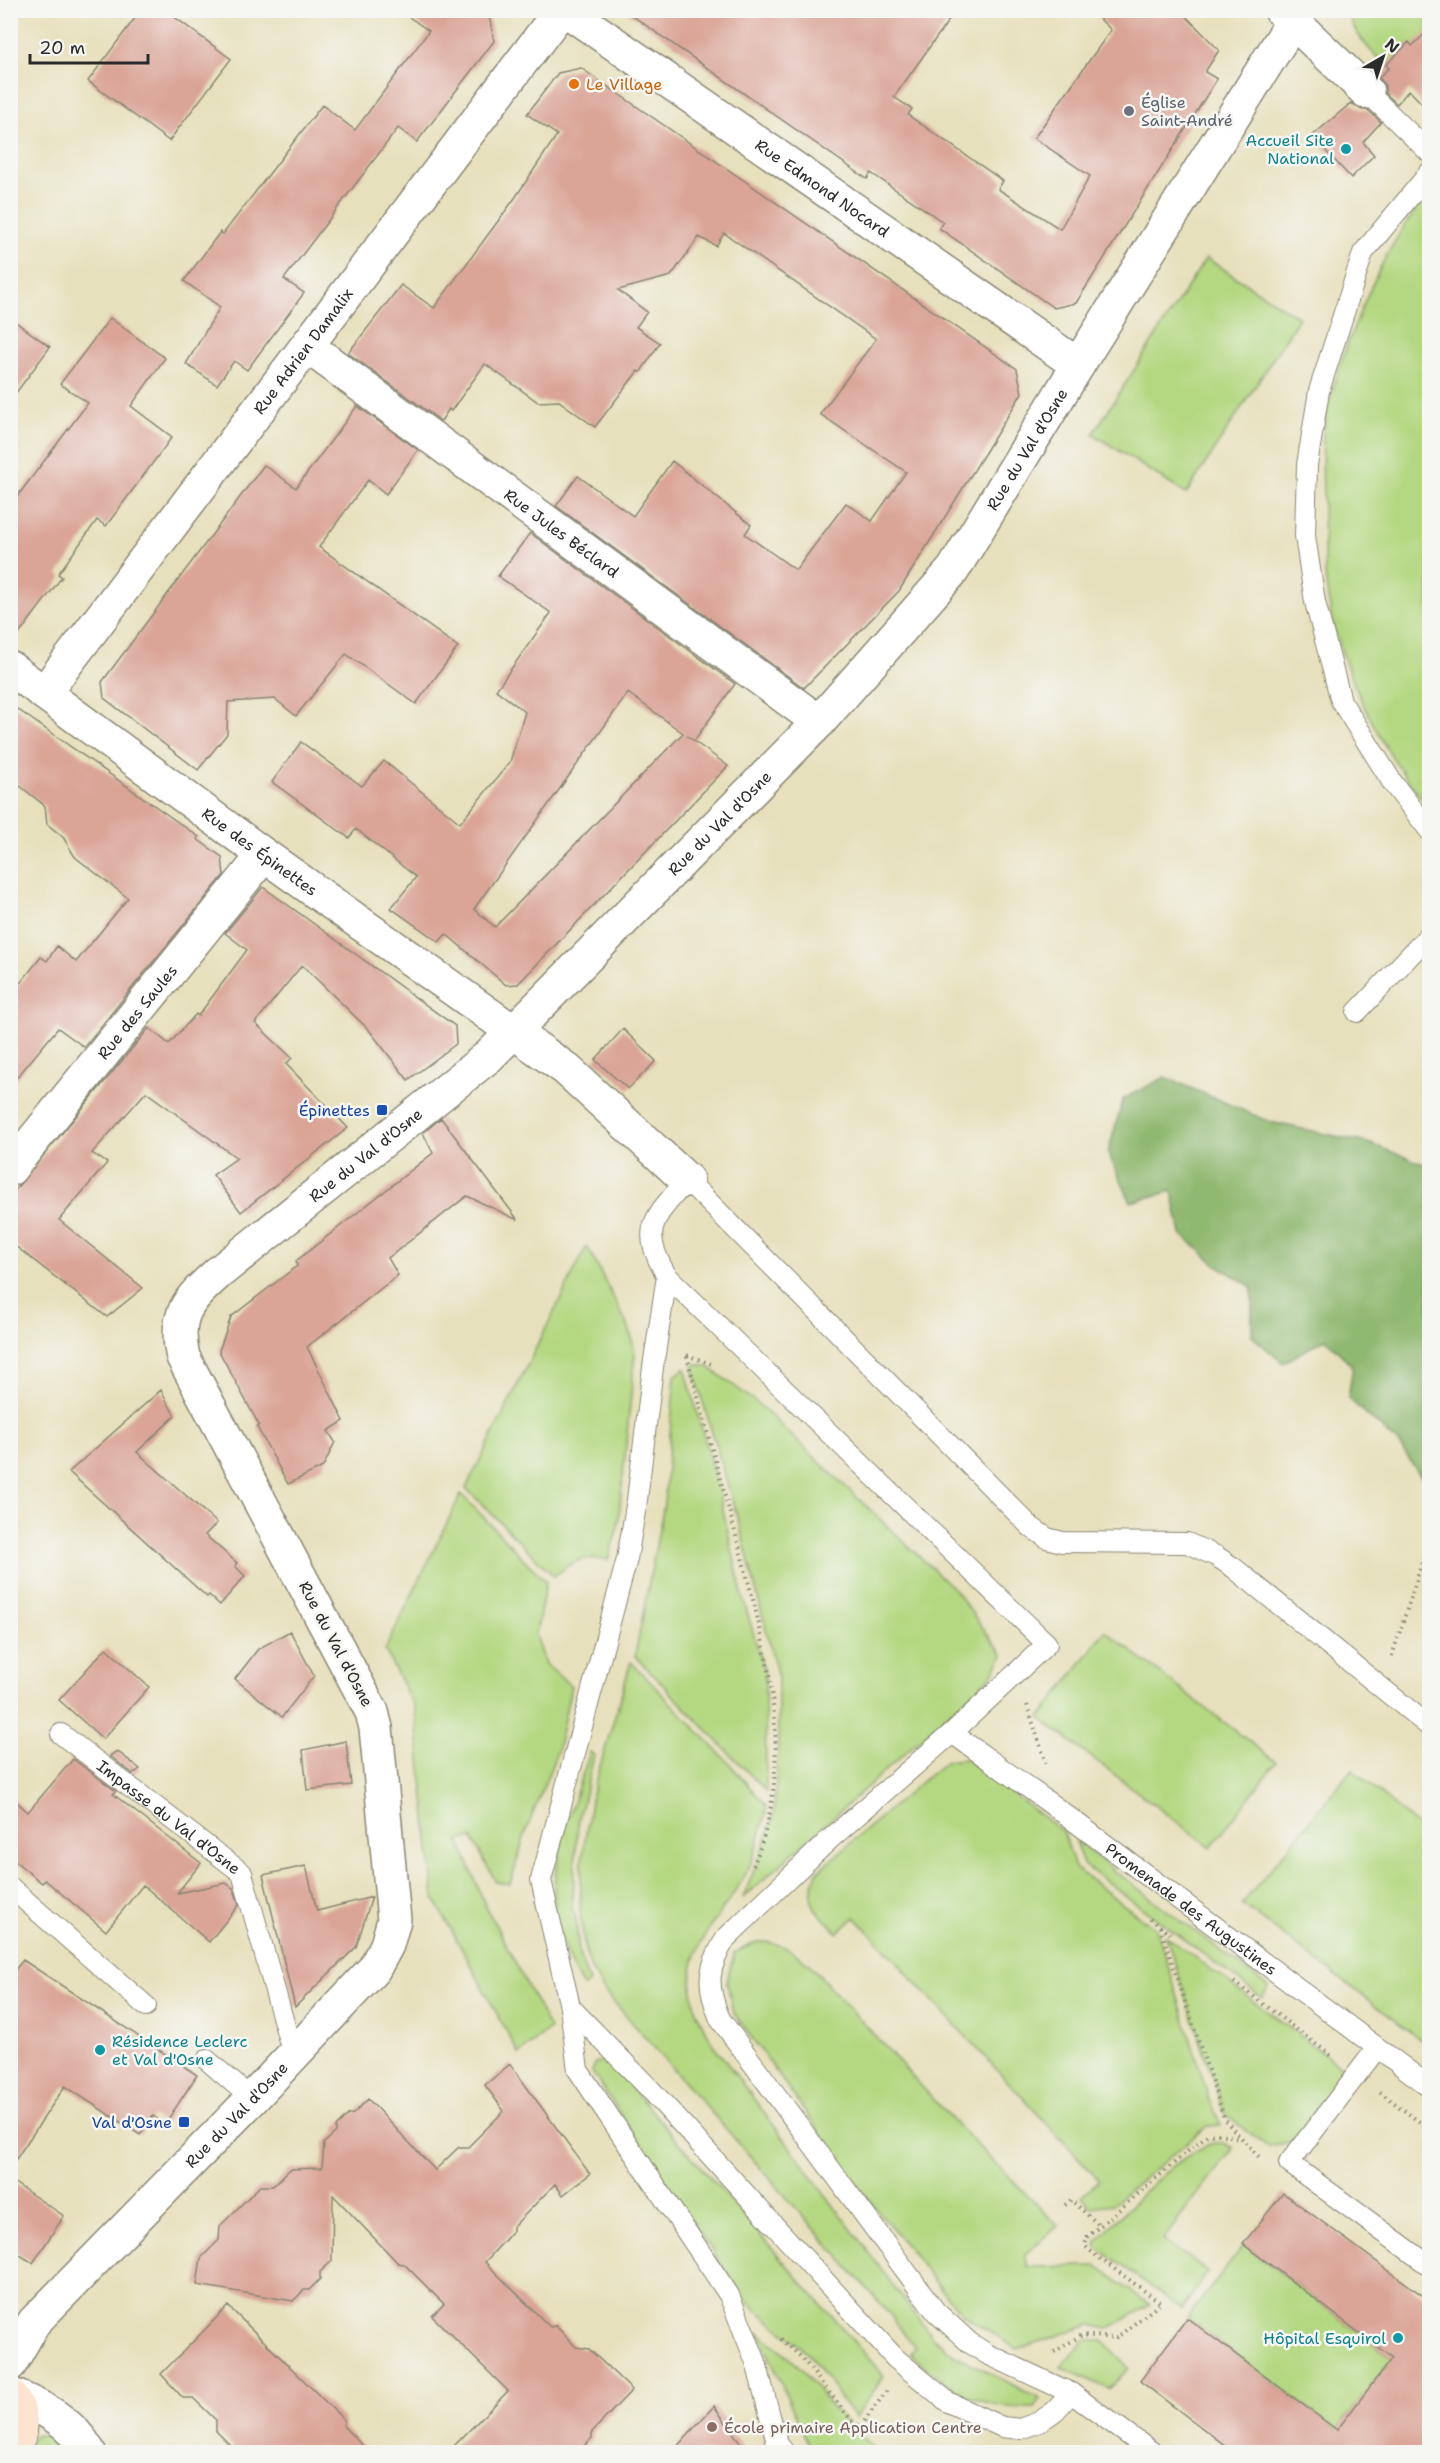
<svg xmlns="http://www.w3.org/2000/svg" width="1440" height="2463" font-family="'Shantell Sans',sans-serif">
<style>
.green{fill:#b4d881;stroke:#708256;stroke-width:1.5}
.forest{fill:#8fb86f;stroke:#5d724d;stroke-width:1.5}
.building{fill:#daa497;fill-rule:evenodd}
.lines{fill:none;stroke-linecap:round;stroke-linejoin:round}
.service-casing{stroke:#898674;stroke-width:22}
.minor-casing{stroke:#898674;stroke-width:36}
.tertiary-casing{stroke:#898674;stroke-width:36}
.secondary-casing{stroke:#898674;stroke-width:36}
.path{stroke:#898674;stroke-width:4;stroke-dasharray:1.5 4.5;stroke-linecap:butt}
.service{stroke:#fff;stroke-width:20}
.minor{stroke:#fff;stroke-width:33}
.tertiary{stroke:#fff;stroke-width:33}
.secondary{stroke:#fde4d0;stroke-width:33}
.food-dot{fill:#e8710a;stroke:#f6f6f2;stroke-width:2}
.worship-dot{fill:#6b7280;stroke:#f6f6f2;stroke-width:2}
.culture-dot{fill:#0f9aa8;stroke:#f6f6f2;stroke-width:2}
.transit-dot{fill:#1a4fb4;stroke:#f6f6f2;stroke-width:2}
.education-dot{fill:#8d6e63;stroke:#f6f6f2;stroke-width:2}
.labels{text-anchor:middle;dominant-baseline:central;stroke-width:5;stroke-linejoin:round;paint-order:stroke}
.food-label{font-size:16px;fill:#c56008;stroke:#f6f6f2;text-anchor:start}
.worship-label{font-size:16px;fill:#5b616d;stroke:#f6f6f2;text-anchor:start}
.culture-label{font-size:16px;fill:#0d838f;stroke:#f6f6f2;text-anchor:end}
.street-label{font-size:16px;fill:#2b2b2b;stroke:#f6f6f2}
.transit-label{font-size:16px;fill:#164399;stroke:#f6f6f2;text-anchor:end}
.education-label{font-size:16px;fill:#785e54;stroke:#f6f6f2;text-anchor:start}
</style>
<rect width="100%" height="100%" fill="#f6f6f2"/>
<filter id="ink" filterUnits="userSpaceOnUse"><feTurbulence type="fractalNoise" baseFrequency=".0167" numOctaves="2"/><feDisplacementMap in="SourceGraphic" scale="12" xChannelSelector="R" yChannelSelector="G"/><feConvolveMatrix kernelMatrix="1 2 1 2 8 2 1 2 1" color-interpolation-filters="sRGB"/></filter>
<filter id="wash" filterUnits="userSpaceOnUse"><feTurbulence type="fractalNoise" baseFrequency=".008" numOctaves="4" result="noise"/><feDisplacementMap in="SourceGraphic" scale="24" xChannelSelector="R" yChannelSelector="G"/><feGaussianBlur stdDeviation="1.35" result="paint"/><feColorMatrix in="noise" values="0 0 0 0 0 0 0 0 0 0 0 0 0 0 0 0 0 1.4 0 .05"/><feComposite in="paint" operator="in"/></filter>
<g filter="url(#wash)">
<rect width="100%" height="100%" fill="#e7e0bc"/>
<path class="green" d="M1348,11h81v77l-8,9c-24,-22 -67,-54 -73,-86z
M1429,194v612c-48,-53 -92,-144 -102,-215 -4,-28 -3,-58 -4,-86 0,-25 -2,-52 1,-77 5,-35 22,-81 35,-113 18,-44 39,-86 70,-121z
M1206,258l93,60 -113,176 -93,-60z
M587,1246l42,82 6,25 -17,173 -10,34c-28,-4 -32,-1 -54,16l-88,-88z
M695,1364l12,2 49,36 199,188 48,65 -11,20 -249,223 22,-55 9,-32 4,-61v-73l-39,-154 -46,-155z
M685,1368l32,116 25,110 23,80 1,117 -131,-135 29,-152 11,-128z
M461,1494l85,88 -10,52 9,30 26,22 -14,66 -31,79 -16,53 -14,-2 -24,-44 -13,2 26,65 65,124 -31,25 -85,-156 -19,-189 -30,-59z
M1105,1631l171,131 -65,86 -171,-130z
M631,1662l97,100 39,45c-6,24 -11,49 -23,70 -27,47 -66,73 -48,133 4,13 13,25 19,37l217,290 21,17 87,45 -6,9c-26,1 -56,-5 -79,-19 -16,-9 -30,-24 -45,-35l5,-7 -27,-35 -283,-320 -14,-23 -6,-19 -5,-39 2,-51 10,-66z
M590,1752l4,3 -16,68 -6,86 4,9 3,36 10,28 -5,5c-9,-12 -14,-23 -19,-37 -4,-12 -8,-23 -10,-36 -7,-47 20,-116 35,-162z
M966,1759l98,74 11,35 82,62 52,169 12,26 -14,1 -94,78 -22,3 -9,-11 17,-16 -244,-263 -17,16c-24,-26 -34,-26 -21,-61l117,-101 13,-10z
M1352,1769l77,67v210l-187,-142z
M1075,1841l194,146 -7,11 -179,-134z
M1166,1936l180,134 -46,62 -10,10 -22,4 -43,-31z
M757,1942c23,-1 35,8 52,22l149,162 100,100 -33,28 3,13 69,-1 53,39 -42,24 -18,-4 -73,24 -55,-35 -21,-25 -75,-93 -133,-184 -6,-30 7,-29z
M607,2060l277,316 -29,42 -48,-66 -63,-53 -152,-227 3,-9z
M1213,2143h10l10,5 -70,92 45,32 -26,37 -86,-62 1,-6c32,-32 73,-83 116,-98z
M1244,2245l148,113 -55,72 -150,-112z
M758,2331l43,37 33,42 43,42h-62l-10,-15z
M1085,2340h17l27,28 -20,21 -48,-22z
M46,2434l10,4 5,7 -6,7h-33l12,-16z"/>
<path class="forest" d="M1165,1077l105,45 98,21 61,23v322l-31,-45 -50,-45 5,-32 -28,-27 -42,24 -31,-27v-49l-34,-21 -37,-32 -9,-43 -41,11 -23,-49 15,-54z"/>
<g id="blocks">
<path class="building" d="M141,10h24l66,49 -62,82 -81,-60z
M399,10h89l6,31 -77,101 -19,-14 -114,151 20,14 -57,77 -13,-9 -17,24 -31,-21 34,-57 -36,-26 36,-49 3,2 99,-129 33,25 74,-99z
M624,10h332l-62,87 18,12 -4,6 95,66 -5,8 62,40 30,-53 -56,-38 77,-108 -20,-20h89l39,40 -14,22 12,7 -141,224 -22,5 -115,-80 4,-6 -72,-49 -4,6z
M1430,29v83l-21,-22 -12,14 -12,-11v-7l-6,-9 10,-9 -3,-3 23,-23 3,4z
M581,68l436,301 5,24 -123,198 -95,97 -248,-182 22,-30 55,40 39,-55 79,64 -6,9 51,36 50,-67 26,18 34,-49 -86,-58 56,-75 -152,-106 -8,13 -17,-9 -28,39 -53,14 29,22 -11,15 24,16 -20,30 -2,-2 -43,56 -36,-26 -21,1 -53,-38 -34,47 -2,-2 -8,12 -93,-68 53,-68 33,23 81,-110 42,-63 -30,-21 31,-41z
M1351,103l11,7h6l13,12 -18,20 11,13 -23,23 -39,-42z
M10,318l40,29 -40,54z
M110,318l55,40 -34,48 41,31 -66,89 -9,-6 -39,54 4,3 -52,69v-140l78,-103 -28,-19z
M357,406l61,44 -32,44 -18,-14 -49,67 139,100 -42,57 -70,-50 -50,62 -21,-17 -47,3 -1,32 -29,36 -94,-72 -2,-16 162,-217 32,23z
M530,533l205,151 -41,57 -7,-5 41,30 -210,218 -12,1 -60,-51 -7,8 -48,-34 25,-31 -60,-48 -7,9 -77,-56 29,-40 61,44 22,-25 76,62 50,-61 15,-50 -29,-22 55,-77 -53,-37zM628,693l55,40 -188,194 -21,-18z
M10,704l189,133 -2,2 25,18 2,18 -140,172 -26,-19 -48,58v-90l31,-39 6,4 10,-15 19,16 52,-64 -53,-41 -12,-20 -16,-13 -2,-18 -35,-28z
M263,887l192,139 1,18 -48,36 -39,-50 -67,-65 -47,58 37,35 -6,6 62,64 -107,84 -28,-37 24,-17 -91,-66 -54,61 15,10 -48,57 84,68 -36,29 -97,-75v-46l139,-168 20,16 27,-30 2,2 49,-66 -22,-17z
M623,1029l33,32 -28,28 -33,-29z
M441,1118l77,102 -51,-24 -79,62 10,17 -91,72 37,74 -16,10 7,11 -12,25 -35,17 -31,-57 2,-2 -40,-74 12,-34 66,-51 -1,-5 137,-108 -10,-20z
M161,1390l14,26 -38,36 80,71 -12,12 32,28 -2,3 10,10 -25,29 -11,-10 -2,2 -138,-125z
M290,1631l24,45 -32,41 -47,-38 23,-30z
M106,1648l43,39 -46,52 -44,-39z
M346,1741l5,44 -44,5 -4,-40z
M117,1751l23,18 -7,5 -23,-18z
M73,1759l43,32 -3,3 88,69 -24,30 49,-10 8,6 5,16 -30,37 -66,-57 -37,46 -61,-51 -3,3 -32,-26v-61l18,16z
M306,1866l11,45 55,-14 -16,50 -61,60 -32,-132z
M23,1960l174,115 -32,49 -12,-8 -13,19 -75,-49 -55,82v-192z
M510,2064l80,110 -27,21 -8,-11 -42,43v4l-28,31 65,65 6,-1 20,21 13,2 43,41 -40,42v6l-10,10 -6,1 -4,3h-124l60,-61 -76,-75 12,-12 -40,-40 -6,-1 -65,-68 -1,66 -12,11v7l-11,11h-5l-11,11 -96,-16 4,-27 18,-18 1,-14 40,-40h13l17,-17 32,-1 2,-25 12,-11v-5l12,-12 5,-1 15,-15 67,71 24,-23h9l36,-36 -19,-26z
M10,2180l54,36 -31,47 -23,-14z
M1283,2193l147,108v151h-196l-94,-71 47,-63 150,112 55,-72 -149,-114z
M228,2306l116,114v7l25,25h-132l-21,-21v-11l-23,-22h-10l-22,-24z
M714,2406l33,46h-75z"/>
</g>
</g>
<g filter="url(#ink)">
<use href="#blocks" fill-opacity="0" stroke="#898674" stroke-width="1.5"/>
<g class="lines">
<g class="service-casing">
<g id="service">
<path d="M1367,92l63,61"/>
<path d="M1430,172l-67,81 -44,138 -12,74 -2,71 10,66 26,99 53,84 36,46"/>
<path d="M1357,1012l73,-78"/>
<path d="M667,1276l-14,91 -16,133 -10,59 -86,321 29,127 8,63 151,225 27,67 21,81 7,9"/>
<path id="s1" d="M952,1733l110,79 368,275"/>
<path id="s2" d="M61,1734l181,139 51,182"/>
<path d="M10,1887l136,119"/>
<path d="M570,2007l80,82 245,269 53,44 54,25 18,2 19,-7 16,-11 16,-18"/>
<path d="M1377,2048l-88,115 141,103"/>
<path d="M207,2060l45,39"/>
<path d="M1152,2452l-81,-59 -84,-39 -17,-11 -34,-31 -216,-293c-14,-34 -13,-50 6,-81l104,-99 122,-106 95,-89 -380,-368c-29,-48 -12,-59 20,-96l344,347 16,11 15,4 125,1 29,13 18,12 196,159"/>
</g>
</g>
<g class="minor-casing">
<g id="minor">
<path id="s3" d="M566,10l512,355"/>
<path d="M1281,10l86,82"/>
<path id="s4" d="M307,346l512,376"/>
<path id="s5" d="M10,668l254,187 302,214 121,111"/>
<path id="s6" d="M44,693l517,-683"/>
<path id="s7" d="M10,1169l254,-314"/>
<path id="s8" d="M10,2364l24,-42 218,-223 122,-130 13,-24 7,-25 -18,-192 -4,-16 -189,-355c-10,-42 5,-57 35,-84l271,-217 24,-24 306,-310 134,-152 125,-205 222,-355"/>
</g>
</g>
<g class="tertiary-casing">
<path id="tertiary" d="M10,2394c33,13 61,27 79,58"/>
</g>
<g class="secondary-casing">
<path id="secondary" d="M10,2396c14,17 14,39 1,56"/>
</g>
<path class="path" d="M687,1355l24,9
M687,1356c15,57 31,115 47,172 29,109 67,231 18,340
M1392,1656l38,-118
M1027,1705l19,58
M1150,1919l20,15
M1160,1927l65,193 34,37
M1234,1982l99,75
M1380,2092l50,38
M1065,2205l6,-5 28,25
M781,2339l20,18 51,64 8,6 28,-38
M1054,2352l28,-17 34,3 45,-35 -67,-49 -9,-8 2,-9 120,-102 13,-1 19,4"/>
<use href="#service" class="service"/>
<use href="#minor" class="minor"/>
<use href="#tertiary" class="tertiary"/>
<use href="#secondary" class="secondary"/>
</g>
</g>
<circle class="food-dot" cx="574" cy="84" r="6"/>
<circle class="worship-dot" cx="1129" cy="111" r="6"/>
<g class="culture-dot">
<circle cx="1346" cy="149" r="6"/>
<circle cx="100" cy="2050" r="6"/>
<circle cx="1398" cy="2338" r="6"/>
</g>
<g class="transit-dot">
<rect x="376" y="1104" width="12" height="12" rx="3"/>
<rect x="178" y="2116" width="12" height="12" rx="3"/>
</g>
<circle class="education-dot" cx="712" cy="2427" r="6"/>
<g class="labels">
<g class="food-label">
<text x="586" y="84">Le Village</text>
</g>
<g class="worship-label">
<text x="1141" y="102">Église<tspan x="1141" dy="18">Saint-André</tspan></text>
</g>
<g class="culture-label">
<text x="1334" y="140">Accueil Site<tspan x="1334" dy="18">National</tspan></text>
<text x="112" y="2041" text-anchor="start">Résidence Leclerc<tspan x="112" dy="18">et Val d'Osne</tspan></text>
<text x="1386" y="2338">Hôpital Esquirol</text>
</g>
<g class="street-label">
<text stroke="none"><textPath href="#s3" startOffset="312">Rue Edmond Nocard</textPath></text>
<text stroke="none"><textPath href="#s6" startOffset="429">Rue Adrien Damalix</textPath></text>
<text stroke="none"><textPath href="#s8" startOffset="2462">Rue du Val d'Osne</textPath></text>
<text stroke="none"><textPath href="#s4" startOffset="316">Rue Jules Béclard</textPath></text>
<text stroke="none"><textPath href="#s8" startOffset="1976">Rue du Val d'Osne</textPath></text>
<text stroke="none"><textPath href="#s5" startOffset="310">Rue des Épinettes</textPath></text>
<text stroke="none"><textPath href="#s7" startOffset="202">Rue des Saules</textPath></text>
<text stroke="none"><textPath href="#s8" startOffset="1490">Rue du Val d'Osne</textPath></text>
<text transform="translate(336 1644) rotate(62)">Rue du Val d'Osne</text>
<text stroke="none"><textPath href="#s2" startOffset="136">Impasse du Val d'Osne</textPath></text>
<text stroke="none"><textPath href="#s1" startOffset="297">Promenade des Augustines</textPath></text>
<text stroke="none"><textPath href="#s8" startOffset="338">Rue du Val d'Osne</textPath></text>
</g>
<g class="transit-label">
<text x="370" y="1110">Épinettes</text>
<text x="172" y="2122">Val d'Osne</text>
</g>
<g class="education-label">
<text x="724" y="2427">École primaire Application Centre</text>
</g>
</g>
<rect width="1440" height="2463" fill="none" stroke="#f6f6f2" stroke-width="36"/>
<g transform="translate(1383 57) rotate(39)" stroke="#f6f6f2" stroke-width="4.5" paint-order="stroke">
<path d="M0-4.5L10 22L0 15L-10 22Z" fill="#2b2b2b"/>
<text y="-9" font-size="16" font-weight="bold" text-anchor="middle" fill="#2b2b2b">N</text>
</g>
<path d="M30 54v9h118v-9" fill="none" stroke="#2b2b2b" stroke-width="3"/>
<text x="39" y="54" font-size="18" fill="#2b2b2b" stroke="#f6f6f2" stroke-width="4.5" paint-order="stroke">20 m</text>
</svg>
